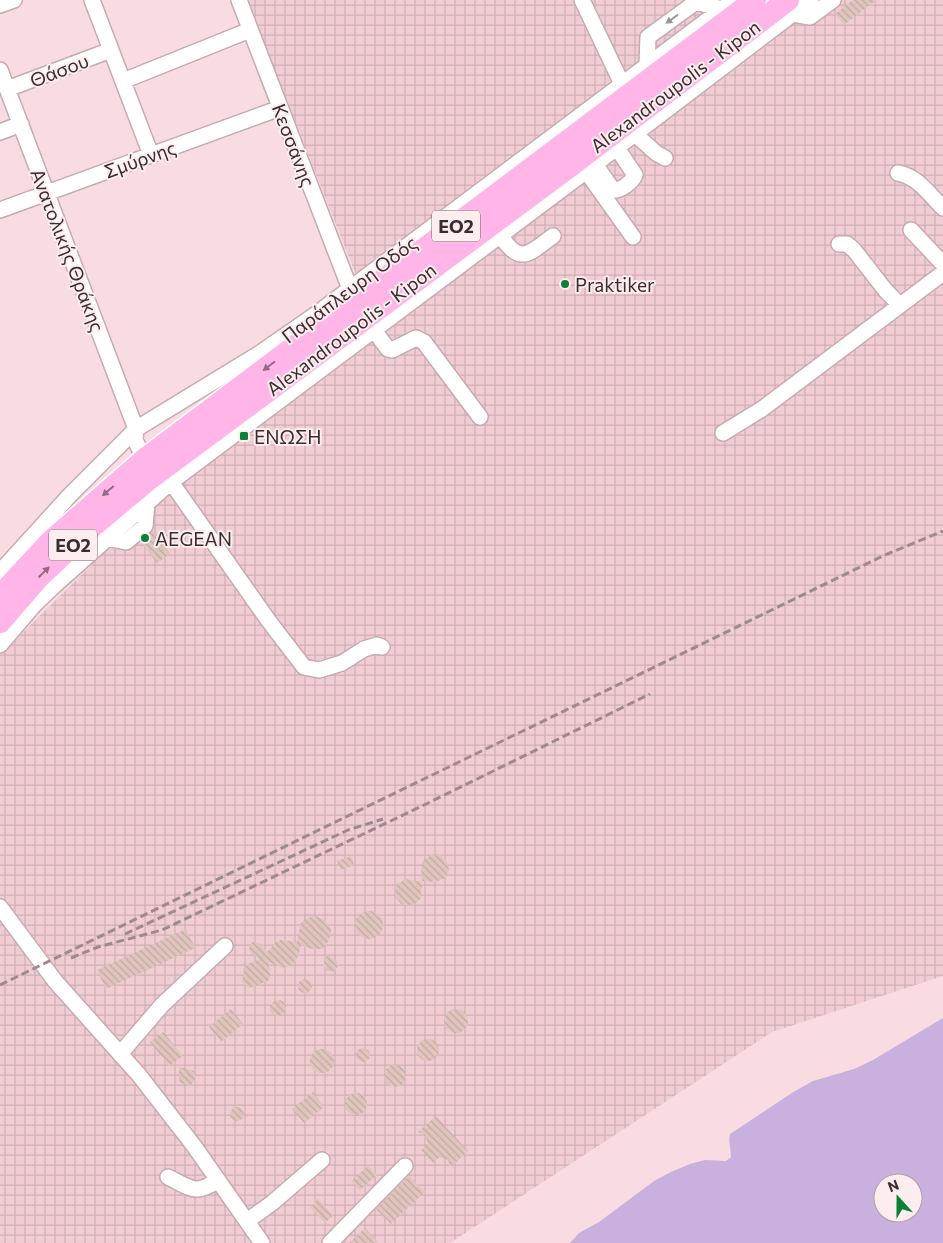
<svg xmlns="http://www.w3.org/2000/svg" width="943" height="1243" font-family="Commissioner,sans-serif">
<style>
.industrial{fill:url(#industrial-grid)}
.water{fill:#c9b0df;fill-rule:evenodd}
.building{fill:url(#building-back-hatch)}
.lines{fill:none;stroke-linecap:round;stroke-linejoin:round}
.minor-casing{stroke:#c6abaf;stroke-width:18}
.highway-casing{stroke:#fff;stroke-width:25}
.minor{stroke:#fff;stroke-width:15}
.highway{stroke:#ffb5e8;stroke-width:22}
.rail{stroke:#9e8a8e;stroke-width:3;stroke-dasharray:8 4;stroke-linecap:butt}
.oneway{fill:#9c9697}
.oneway2{fill:#926a82}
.poi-dot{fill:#0b8037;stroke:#feedef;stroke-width:2}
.labels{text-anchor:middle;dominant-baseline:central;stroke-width:4;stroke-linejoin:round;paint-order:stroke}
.shield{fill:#feedef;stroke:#736769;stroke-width:1}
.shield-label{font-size:18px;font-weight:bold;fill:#382d2f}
.street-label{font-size:19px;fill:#382d2f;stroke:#feedef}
.poi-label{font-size:19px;fill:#382d2f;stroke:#feedef;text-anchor:start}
</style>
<defs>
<pattern id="industrial-grid" width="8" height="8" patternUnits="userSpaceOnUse" patternTransform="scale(1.25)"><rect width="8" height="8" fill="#f1cdd3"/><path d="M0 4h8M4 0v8" fill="none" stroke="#cfb0b5"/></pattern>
<pattern id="building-back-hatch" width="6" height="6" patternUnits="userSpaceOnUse" patternTransform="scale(1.25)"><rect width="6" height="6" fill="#dfc5be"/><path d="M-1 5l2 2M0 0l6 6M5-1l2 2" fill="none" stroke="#c0aaa4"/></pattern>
</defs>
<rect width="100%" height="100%" fill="#f8dce1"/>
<path class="industrial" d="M247,0h696v976l-171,56 -322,211h-450v-588l186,-183 193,-139z"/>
<path class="water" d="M943,1018v225h-373l9,-10 20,-11 55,-41 17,-9 19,-8 15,-4 21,1 5,-4c0,-9 -3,-15 -1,-23l65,-43 18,-10 41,-12 19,-9zM883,1183h30v30h-30z"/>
<path class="building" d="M853,0h23l-32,25 -9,-11z
M153,531l17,23 -13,9 -16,-21z
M431,855h9l7,6 2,9 -4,8 -9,4 -14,-1 -1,-15 2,-5z
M351,856l3,9 -13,5 -4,-9z
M405,879l17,3 -1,16 -7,7 -4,1 -9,-2 -6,-8 1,-11z
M355 925a14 14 0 1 1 28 0a14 14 0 1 1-28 0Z
M314,916l4,1 8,4 5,9 -2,10 -6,9h-11l-11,-4 -4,14 -7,7 -7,2 -14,-6 1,15 -2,4 -19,7 -7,-6 2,-14 4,-4 11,-5 -9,-7 -1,-4 3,-6 7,1 8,9 9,-10 5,-2 16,2 4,-19 4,-4z
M186,929l9,19 -89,41 -9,-19z
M327,955l10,6 1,5 -4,5h-7l-4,-5z
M298 986a7 7 0 1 1 14 0a7 7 0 1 1-14 0Z
M270 1008a8 8 0 1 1 16 0a8 8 0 1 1-16 0Z
M231,1009l12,15 -22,18 -12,-15z
M444 1021a12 12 0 1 1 24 0a12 12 0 1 1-24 0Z
M163,1032l20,24 -14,10 -19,-24z
M417 1050a11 11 0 1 1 22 0a11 11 0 1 1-22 0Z
M356 1055a7 7 0 1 1 14 0a7 7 0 1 1-14 0Z
M310 1061a12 12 0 1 1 24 0a12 12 0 1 1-24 0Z
M384 1076a11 11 0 1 1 22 0a11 11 0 1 1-22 0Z
M179,1067l15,4 2,7 -5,7 -4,1 -7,-4 -1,-3z
M313,1092l11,15 -20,16 -12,-14z
M345 1104a11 11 0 1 1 22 0a11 11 0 1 1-22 0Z
M230 1114a7 7 0 1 1 14 0a7 7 0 1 1-14 0Z
M436,1116l32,35 -17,16 -3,-7 -9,-3 -6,6 -12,-13 7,-6 -3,-10 -7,-2z
M368,1166l9,9 -17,15 -9,-9z
M409,1176l16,16 -34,32 -15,-15z
M318,1199l15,16 -8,8 -15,-16z
M365,1228l14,15h-30z"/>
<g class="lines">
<g class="minor-casing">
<path id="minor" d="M92,0l59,155
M239,0l111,289
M582,0l40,84
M0,5l14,-5
M793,14l17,3 23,-17
M647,65l1,-28 48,-35 26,7
M0,70l136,359 -1,11 13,26
M123,81l127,-51
M7,89l104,-39
M0,132l21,-8
M635,134l21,19 9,5
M595,164l18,26c8,1 19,-8 22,-15l-18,-27
M586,171l47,66
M898,173c19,3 32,22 45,35
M0,210l280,-102
M911,230l32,34
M500,235c21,31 28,19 53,1
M839,244h8l7,6 32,41 14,14
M373,329l15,20 4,1 24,-12 8,4 56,75
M723,433l39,-24 181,-136
M171,482l97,138 36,47 15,3 23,-7 22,-14 13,-4 5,2
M106,538l20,4 19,-16 2,-24
M0,572l70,-77 66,-66 121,-74 58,-40 419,-315
M0,645l35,-41 20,-19 116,-103 406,-304 234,-178
M0,907l55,74 84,94 55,71 68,97
M120,1054l42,-49 63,-59
M168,1177c23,11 27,19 50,3
M247,1221l25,-18 50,-43
M330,1243l75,-77"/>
</g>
<g class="highway-casing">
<path id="highway" d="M0,596l51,-55 94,-82 610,-459
M0,622l38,-44 55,-52 55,-46 421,-313 219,-167"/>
</g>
<use href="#minor" class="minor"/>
<use href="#highway" class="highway"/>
<path class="rail" d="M125,934l223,-104 35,-11
M71,958l27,-11 64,-17 260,-124 228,-112
M0,985l885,-430 58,-24"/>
</g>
<defs><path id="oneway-solid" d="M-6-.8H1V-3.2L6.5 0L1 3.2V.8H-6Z" transform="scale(1.25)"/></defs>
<use class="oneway" href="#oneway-solid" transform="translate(672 19) rotate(144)"/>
<g class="oneway2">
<use href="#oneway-solid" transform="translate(269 366) rotate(143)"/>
<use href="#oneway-solid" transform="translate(108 491) rotate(139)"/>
<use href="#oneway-solid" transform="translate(44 572) rotate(-44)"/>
</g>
<g class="poi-dot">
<circle cx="565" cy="284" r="5"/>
<rect x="239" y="431" width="10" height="10" rx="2.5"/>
<circle cx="145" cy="538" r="5"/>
</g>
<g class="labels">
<g class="shield">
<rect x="432" y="210.5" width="48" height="31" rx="4"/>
<rect x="49" y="529.5" width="48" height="31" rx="4"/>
</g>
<g class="shield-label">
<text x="456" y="226">ΕΟ2</text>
<text x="73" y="545">ΕΟ2</text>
</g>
<g class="street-label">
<text transform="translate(59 70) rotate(-21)">Θάσου</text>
<text transform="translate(675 86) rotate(-37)">Alexandroupolis - Kipon</text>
<text transform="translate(294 145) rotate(69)">Κεσσάνης</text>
<text transform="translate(140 159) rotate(-20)">Σμύρνης</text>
<text transform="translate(68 250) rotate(69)">Ανατολικής Θράκης</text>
<text transform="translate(349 289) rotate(-37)">Παράπλευρη Οδός</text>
<text transform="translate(351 329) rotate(-37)">Alexandroupolis - Kipon</text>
</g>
<g class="poi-label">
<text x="575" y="284">Praktiker</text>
<text x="254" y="436">ΕΝΩΣΗ</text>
<text x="155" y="538">AEGEAN</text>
</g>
</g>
<g transform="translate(898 1198) rotate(339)"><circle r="24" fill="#feedef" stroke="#afa0a2"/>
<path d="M0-4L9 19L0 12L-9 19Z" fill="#0b8037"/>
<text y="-8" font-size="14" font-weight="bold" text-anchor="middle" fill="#382d2f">N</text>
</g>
</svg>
